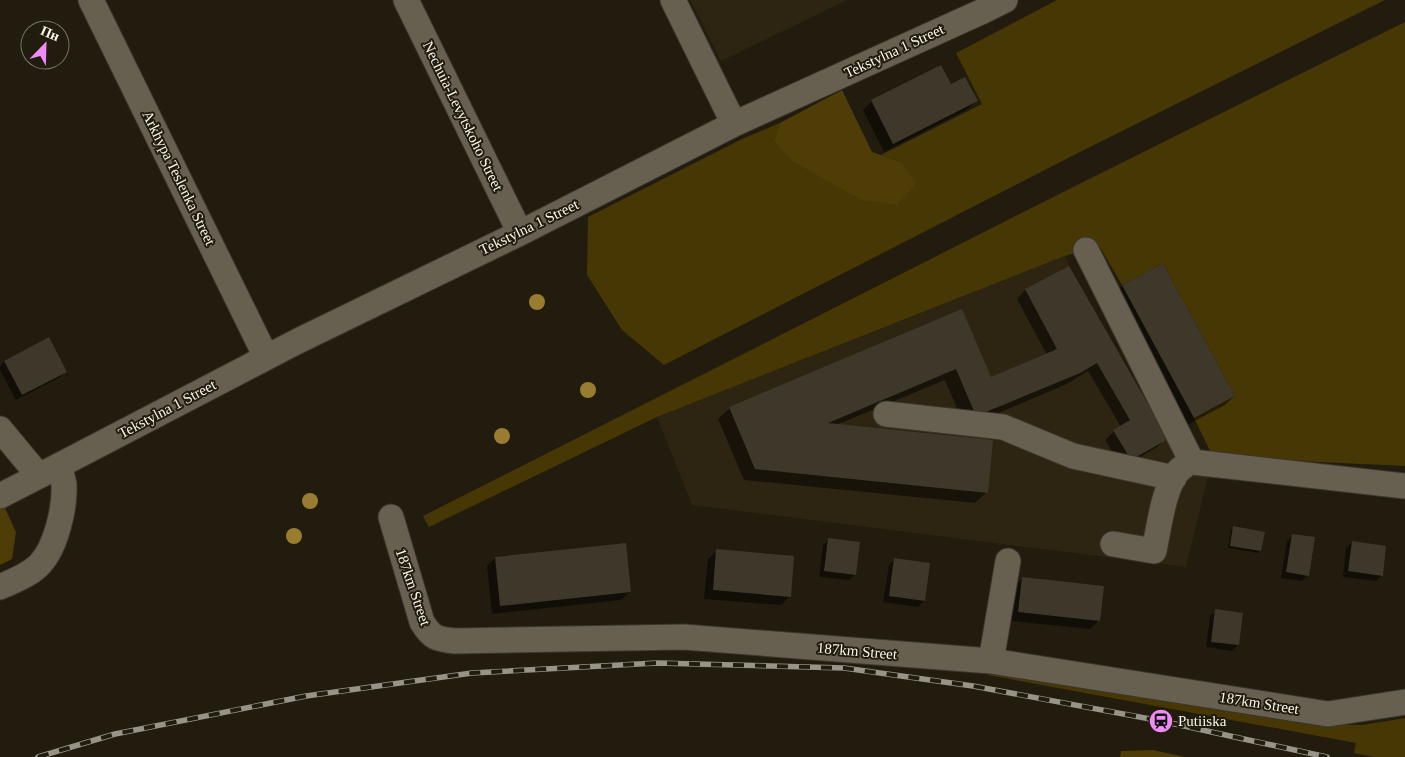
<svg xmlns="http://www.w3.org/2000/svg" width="1405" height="757" font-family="Georgia,serif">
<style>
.built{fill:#2d2511}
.green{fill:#473704}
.forest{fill:#4f3d08}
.shadow{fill:#0007}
.building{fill:#3e382a}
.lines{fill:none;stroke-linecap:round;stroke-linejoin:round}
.minor-casing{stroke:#3a362f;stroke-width:27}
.minor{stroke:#676050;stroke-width:25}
.rail-casing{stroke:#979388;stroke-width:5.5}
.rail{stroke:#211c0e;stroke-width:4;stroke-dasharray:11;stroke-linecap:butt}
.tree{fill:#987d31}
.labels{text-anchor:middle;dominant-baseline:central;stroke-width:4;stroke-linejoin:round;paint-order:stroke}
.street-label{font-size:15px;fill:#f8f5eb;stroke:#211c0e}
.poi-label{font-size:15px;fill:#f8f5eb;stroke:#211c0e;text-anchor:start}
</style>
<rect width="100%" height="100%" fill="#211c0e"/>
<path class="built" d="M690,0h157l-126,61z
M1065,256l4,10 99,173 41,33 -23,95 -494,-62 -35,-88z"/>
<path class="green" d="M1057,0h328l-303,151 -418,214 -42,-35 -35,-55 1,-58 154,-78 38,-16 -6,18 127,21 -20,-7 101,-51 -26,-51z
M1405,22v444l-192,-9 -19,-39 41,-22 -72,-133 -41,22 -21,-36 -15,1 -21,6 -408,161 -228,110 -6,-11 654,-331z
M997,670l313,54 52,1 43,-7v39h-31l-20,-4 2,-10 -368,-68z"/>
<path class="forest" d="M842,90l30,62 29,10 15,22 -19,21 -35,-5 -70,-39 -18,-20 6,-18z
M4,506l12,26 -4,27 -12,6v-57z
M1153,750l32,7h-65l1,-6z"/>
<path class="shadow" d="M941,66l9,20 26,15 -8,8 -84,43 -21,-42 9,-9z
M1162,264l72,132 -9,9 -40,21 -71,-132 8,-8z
M1069,268l97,170 -9,9 -35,21 -17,-28 9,-9 7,-4 -33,-56 -21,13 -102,43 -20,-47 -109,45 151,67 -12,11 -231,-23 -26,-61 12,-11 231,-97 29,67 57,-23 -30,-56 8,-9z
M48,338l18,33 -6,6 -44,23 -16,-30v-4l4,-4z
M1233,528l27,23 -2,2 -30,-5 3,-18z
M1293,535l15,40 -6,6 -21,-3 6,-37z
M828,540l27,35 -6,5 -30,-3 4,-32z
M1352,543l30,32 -6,6 -33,-4 3,-29z
M717,551l73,45 -9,9 -77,-6 4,-40z
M495,558l135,34 -9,8 -129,14 -5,-48z
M895,559l34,5 -5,37 -6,6 -35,-5 6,-37z
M1023,578l76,42 -9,9 -80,-8 4,-34z
M1216,611l22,34 -6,6 -26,-4 4,-31z"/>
<path class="building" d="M941,65l10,19 14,-7 13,24 -85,43 -22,-44z
M1163,263l72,133 -41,22 -72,-133z
M1069,266l99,173 -37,21 -18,-30 17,-10 -33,-57 -17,10 -104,43 -20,-47 -128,54 165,17 -5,53 -233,-24 -26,-62 233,-98 29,68 66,-28 -32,-60z
M49,337l18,35 -45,23 -18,-34z
M1233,526l32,6 -4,19 -31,-5z
M1292,534l23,3 -6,39 -23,-4z
M828,538l32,4 -4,33 -32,-4z
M1352,541l34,5 -3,30 -35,-5z
M626,543l5,49 -131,14 -5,-49z
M716,549l78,7 -3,41 -78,-7z
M894,558l36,5 -5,38 -36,-5z
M1022,577l82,9 -4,35 -82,-9z
M1215,609l28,4 -4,32 -28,-3z"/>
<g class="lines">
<g class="minor-casing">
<path id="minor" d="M91,0l175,357
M406,0l114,233
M673,0l61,124
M1086,250l106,212 213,24
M886,414l117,13 70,29 101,22
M0,429l39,47 259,-135 222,-108 214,-109 249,-113 22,-11
M0,496l39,-20
M391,517l31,105c10,16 14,17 33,19l229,-4 307,24 337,53 77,-12
M1113,544l41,7c5,-22 10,-72 29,-84
M0,587c13,-6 30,-12 40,-23 16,-17 25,-56 24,-79 -1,-7 -3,-13 -5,-19
M991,661l17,-100"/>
</g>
<use href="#minor" class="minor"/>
<g class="rail-casing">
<path id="rail" d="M38,757l77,-23 191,-38 166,-23 185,-10 187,5 129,18 188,35 166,36"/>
</g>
<use href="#rail" class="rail"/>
</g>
<g class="tree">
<circle cx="537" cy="302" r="8"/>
<circle cx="588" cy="390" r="8"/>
<circle cx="502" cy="436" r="8"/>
<circle cx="310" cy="501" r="8"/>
<circle cx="294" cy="536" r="8"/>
</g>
<defs>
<g id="station-disc" transform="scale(1.25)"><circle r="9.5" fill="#ef8bf7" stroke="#211c0e"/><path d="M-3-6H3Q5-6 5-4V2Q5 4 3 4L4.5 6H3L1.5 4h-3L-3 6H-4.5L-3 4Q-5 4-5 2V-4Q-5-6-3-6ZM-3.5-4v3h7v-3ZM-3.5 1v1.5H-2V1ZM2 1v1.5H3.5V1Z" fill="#111"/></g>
</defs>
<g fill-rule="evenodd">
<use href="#station-disc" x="1161" y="721"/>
</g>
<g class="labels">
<g class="street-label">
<text transform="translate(894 51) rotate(-25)">Tekstylna 1 Street</text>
<text transform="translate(463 116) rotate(64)">Nechuia-Levytskoho Street</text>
<text transform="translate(179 178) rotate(64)">Arkhypa Teslenka Street</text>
<text transform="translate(529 227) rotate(-26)">Tekstylna 1 Street</text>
<text transform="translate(167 409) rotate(-28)">Tekstylna 1 Street</text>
<text transform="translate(413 587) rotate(71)">187km Street</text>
<text transform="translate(857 651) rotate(5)">187km Street</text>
<text transform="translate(1259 703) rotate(9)">187km Street</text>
</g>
<g class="poi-label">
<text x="1178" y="721">Putiiska</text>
</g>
</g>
<g transform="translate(45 45) rotate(23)"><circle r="24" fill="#211c0e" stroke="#777366"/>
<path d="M0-4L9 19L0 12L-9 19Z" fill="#ef8bf7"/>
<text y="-8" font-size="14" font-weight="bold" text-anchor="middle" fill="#f8f5eb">Пн</text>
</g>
</svg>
